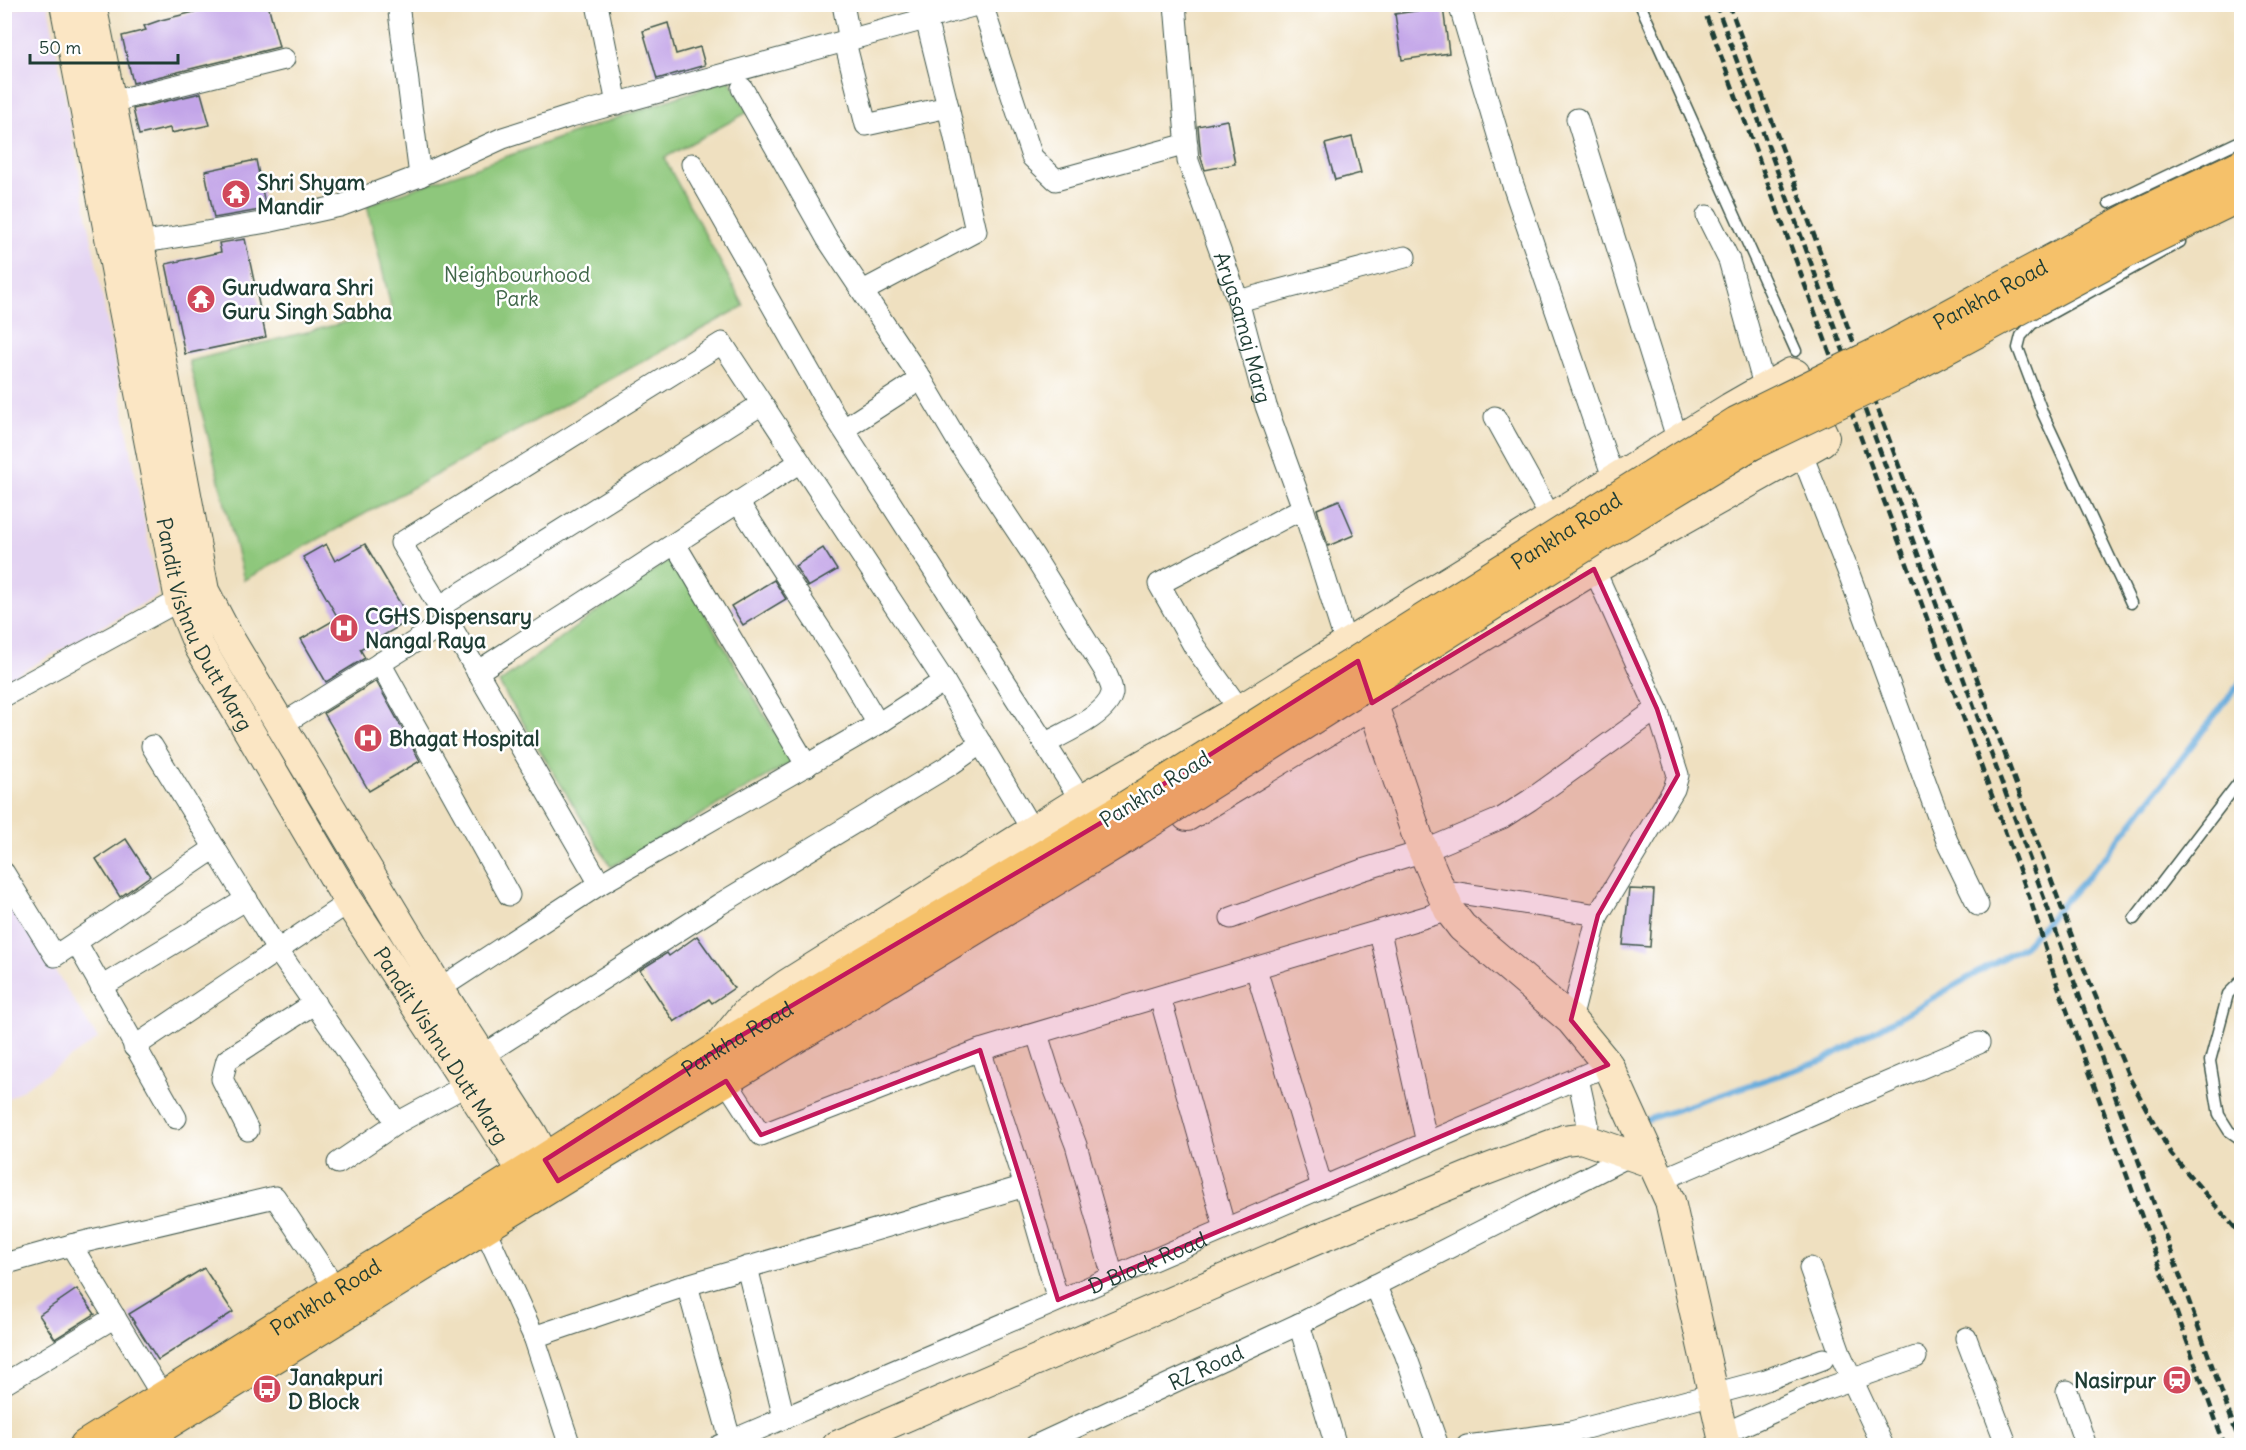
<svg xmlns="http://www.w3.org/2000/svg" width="2246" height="1450" font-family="Delius,sans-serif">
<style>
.built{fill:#e3d3f2}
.green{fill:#8ec77b;stroke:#568258;stroke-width:1.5}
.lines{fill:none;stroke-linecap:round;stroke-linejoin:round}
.stream{stroke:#65aadb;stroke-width:6}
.building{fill:#c3a5e8}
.lane-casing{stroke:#3e5549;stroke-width:13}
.street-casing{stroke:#3e5549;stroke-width:23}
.secondary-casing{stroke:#3e5549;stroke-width:32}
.primary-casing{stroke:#3e5549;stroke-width:35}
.lane{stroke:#fff;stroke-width:10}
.street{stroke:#fff;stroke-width:21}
.secondary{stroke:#fbe6c4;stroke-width:30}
.primary{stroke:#f5c16b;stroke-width:33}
.rail{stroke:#1f3d34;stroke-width:4.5;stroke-dasharray:9 4.5;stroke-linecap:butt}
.primary-bridge-casing{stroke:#3e5549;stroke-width:35;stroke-linecap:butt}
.primary-bridge{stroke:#f5c16b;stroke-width:33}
.marked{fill:#c2185b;fill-opacity:0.2;stroke:#c2185b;stroke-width:4.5;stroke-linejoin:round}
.labels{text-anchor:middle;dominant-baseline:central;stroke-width:5;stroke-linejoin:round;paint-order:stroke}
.poi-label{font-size:21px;font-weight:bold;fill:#1f3d34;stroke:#fff;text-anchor:start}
.park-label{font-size:21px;fill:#406649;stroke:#fff}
.street-label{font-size:21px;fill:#1f3d34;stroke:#fff}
</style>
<rect width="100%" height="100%" fill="#fff"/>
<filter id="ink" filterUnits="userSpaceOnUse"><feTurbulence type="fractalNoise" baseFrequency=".0167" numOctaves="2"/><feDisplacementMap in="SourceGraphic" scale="12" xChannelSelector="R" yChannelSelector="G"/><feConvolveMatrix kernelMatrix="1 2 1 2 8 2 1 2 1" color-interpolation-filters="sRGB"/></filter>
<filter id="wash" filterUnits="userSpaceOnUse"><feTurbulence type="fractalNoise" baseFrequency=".008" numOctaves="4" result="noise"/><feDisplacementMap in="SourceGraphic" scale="24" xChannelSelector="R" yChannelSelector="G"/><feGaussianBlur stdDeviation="1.35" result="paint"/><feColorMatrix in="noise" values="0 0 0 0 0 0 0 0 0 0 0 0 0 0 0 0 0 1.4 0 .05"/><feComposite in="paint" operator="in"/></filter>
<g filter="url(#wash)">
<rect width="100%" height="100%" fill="#efe0c0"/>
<path class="built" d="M33,5h15l110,590 -153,86 -1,-669z
M4,890l94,149 -93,62h-1z"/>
<path class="green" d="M729,79l19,33 -84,46 80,148 -500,274 -55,-219 203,-50 -25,-106z
M672,557l120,205 -181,105 -112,-184z"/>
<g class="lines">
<path class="stream" d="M1646,1120l178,-60 200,-114 84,-92 134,-174"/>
</g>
<g id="blocks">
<path class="building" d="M227,4h41l11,43 -146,36 -11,-47 24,-6 -2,-4 17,-6z
M1443,7l6,46 -47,7 -7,-46z
M668,23l8,31 24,-7 5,18 -48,14 -14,-48z
M201,93l9,32 -39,8 -1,-5 -31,7 -6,-26z
M1227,120l8,44 -30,6 -4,-12 -3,-32z
M1352,137l9,36 -26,7 -10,-36z
M256,160l10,49 -52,9 -9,-47z
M245,239l21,98 -81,17 -19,-90 55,-12 -2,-9z
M1339,500l15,35 -26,11 -11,-37z
M326,544l9,17 30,-17 45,76 -50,29 5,9 -39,24 -25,-43 37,-21 -35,-61z
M823,548l14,22 -29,17 -13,-21z
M774,580l12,19 -43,26 -12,-19z
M376,681l44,80 -51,30 -45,-78z
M126,839l24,37 -30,21 -24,-38z
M1629,889l25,1 -4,57 -27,-2z
M697,936l37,52 -22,15 -3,-4 -35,23 -34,-52 27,-17 2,3z
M204,1268l29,44 -75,48 -29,-46z
M77,1289l18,25 -40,25 -16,-24z"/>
</g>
</g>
<g filter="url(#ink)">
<use href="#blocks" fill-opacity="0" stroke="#3e5549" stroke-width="1.5"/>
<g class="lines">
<g class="lane-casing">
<path id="lane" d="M1640,4l156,347
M2109,203l133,-63
M2131,603l-88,-189 -25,-66 3,-12 11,-12 148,-82
M2134,919l108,-141
M2242,980l-14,14 -18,67 9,54 10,16 13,9"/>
</g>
<g class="street-casing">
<g id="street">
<path d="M398,4l22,172"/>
<path d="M597,4l20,100"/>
<path d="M843,4l7,37"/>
<path d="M982,4l50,153 24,23 131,-36"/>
<path id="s1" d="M1175,4l13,157 50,140 28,105 37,102 43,136"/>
<path d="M1459,4l53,178 102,298"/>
<path d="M845,42l21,83 82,-18 -22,-88"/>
<path d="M742,88l86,152 93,139 39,66 73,110 72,116c2,6 8,15 7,22 -4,22 -48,40 -66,50"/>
<path d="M110,102l174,-43"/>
<path d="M1577,119l101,322"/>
<path d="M692,164l141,249 248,387"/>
<path d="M1707,216l22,44 36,129"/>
<path d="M139,243l128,-21 73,-16 80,-30 83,-38 68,-22 409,-112"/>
<path d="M863,291l113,-60 -28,-124"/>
<path d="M1238,301l167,-44"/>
<path d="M1495,417l56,101"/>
<path d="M844,429l77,-50"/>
<path d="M1801,452l47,119 99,270 31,64"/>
<path d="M738,502l101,156 39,66"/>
<path d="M675,544l132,222"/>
<path d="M439,607l323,-203"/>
<path d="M448,621l152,263"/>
<path d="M380,663l129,232"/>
<path d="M477,672l323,-210"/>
<path d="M4,696l176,-96 12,-5"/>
<path d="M1240,710l-46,-64 -35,-62 144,-76"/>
<path d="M281,725l167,-104 -47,-78 321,-200 222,338 88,149"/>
<path d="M152,746l126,205 119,172"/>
<path d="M4,873l51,83 21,-14 100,176"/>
<path d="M1440,890l158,25"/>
<path d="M1231,918l131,-48 62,-19 78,-33 28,-18 127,-91"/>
<path d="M1380,932l47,211"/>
<path d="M76,942l139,-94"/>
<path d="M1256,969l66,218"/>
<path d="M101,987l146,-88"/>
<path d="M439,989l161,-105 278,-160 66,-43"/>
<path d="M1160,997l65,232"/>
<path d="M1571,1020l27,-105 76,-126 4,-14 -21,-66 -63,-140"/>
<path d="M1037,1034l16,51 23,60 37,132"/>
<path d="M134,1047l215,-145"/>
<path d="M980,1050l469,-140"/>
<path d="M482,1056l238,-152 230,-139 31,-22"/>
<path d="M1578,1078l10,46 -4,16"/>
<path d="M726,1081l35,54 219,-85 45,136"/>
<path d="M248,1130l-26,-51 5,-19 88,-57"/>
<path d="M338,1163l59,-40 70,-38"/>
<path d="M1661,1180l318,-137"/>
<path d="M484,1227l50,110 36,109"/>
<path d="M71,1245l92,152"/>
<path d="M4,1264l67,-19 204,-48 61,92"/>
<path d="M747,1267l37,151"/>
<path d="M1810,1268l32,90 41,88"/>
<path d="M687,1285l45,161"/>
<path d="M1375,1285l30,68 33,93"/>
<path d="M1299,1324l37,122"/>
<path d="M534,1337l153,-52 338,-99 33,114"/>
<path d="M1966,1338l41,108"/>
<path d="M4,1384l111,-67"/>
<path d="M2067,1391l19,55"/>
<path d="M1723,1434l99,-44 94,-33"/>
<path id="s2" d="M719,1446l889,-381"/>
<path id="s3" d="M1035,1446l264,-122 330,-168"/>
<path d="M1467,1446l104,-14 195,-52 57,-21"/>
</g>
</g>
<g class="secondary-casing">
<g id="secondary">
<path id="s4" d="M65,4l115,596 19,46 150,256 188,291"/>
<path d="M91,4l48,239 65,348 23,44 212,354 93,145 25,46"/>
<path d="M1366,684l52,154 31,72 13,17 109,93 37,45 62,136 55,245"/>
<path d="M721,1044l25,-31 40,-28 295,-185 159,-90 490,-302 61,-35 4,1 29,63 -2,4 -228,128 -407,247"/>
<path d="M837,1446l480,-207 158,-65 89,-34 17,-2 72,25"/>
</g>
</g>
<g class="primary-casing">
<g id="primary">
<path id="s5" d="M86,1446l459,-286 170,-109 406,-240"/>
<path d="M129,1446l429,-265 566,-344"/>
</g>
</g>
<use href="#lane" class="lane"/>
<use href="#street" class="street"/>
<use href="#secondary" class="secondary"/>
<use href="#primary" class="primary"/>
<path class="rail" d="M1702,4l330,901 21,67 172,474
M1716,4l328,894 197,548
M1729,4l352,957 48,116 42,77 71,82"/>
<g class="primary-bridge-casing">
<g id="primary-bridge">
<path id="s6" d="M1121,811l616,-388 153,-75 240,-129 112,-53"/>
<path d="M1124,837l465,-295 161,-98 150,-72 239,-128 103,-50"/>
</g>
</g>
<use href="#primary-bridge" class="primary-bridge"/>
</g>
</g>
<path class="marked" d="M1594,569l63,140 21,66 -80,140 -27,105 37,45 -550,235 -78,-250 -219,85 -35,-54 -168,100 -13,-21 170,-109 406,-240 237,-150 14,42z"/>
<defs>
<g id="temple-disc" transform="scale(1.5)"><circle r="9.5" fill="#d1495b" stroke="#fff"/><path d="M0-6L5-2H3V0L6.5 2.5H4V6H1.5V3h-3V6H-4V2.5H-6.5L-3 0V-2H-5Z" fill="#fff"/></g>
<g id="hospital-disc" transform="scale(1.5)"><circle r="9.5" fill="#d1495b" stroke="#fff"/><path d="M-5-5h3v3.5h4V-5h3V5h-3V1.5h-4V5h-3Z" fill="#fff"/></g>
<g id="station-disc" transform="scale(1.5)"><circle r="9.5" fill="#d1495b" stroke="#fff"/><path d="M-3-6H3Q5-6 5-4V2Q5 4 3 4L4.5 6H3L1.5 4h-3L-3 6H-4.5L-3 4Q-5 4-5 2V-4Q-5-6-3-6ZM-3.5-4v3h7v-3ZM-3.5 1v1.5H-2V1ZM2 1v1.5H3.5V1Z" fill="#fff"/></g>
<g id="bus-disc" transform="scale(1.5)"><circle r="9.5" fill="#d1495b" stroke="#fff"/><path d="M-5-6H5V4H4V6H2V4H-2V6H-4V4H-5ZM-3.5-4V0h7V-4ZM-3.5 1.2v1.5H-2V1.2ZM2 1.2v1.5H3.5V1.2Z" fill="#fff"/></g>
</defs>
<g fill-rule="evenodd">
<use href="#temple-disc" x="236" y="194"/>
<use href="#temple-disc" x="201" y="299"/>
<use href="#hospital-disc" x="344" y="628"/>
<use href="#hospital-disc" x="368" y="738"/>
<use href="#station-disc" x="2177" y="1380"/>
<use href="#bus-disc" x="267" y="1389"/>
</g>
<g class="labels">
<g class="poi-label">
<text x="257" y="182">Shri Shyam<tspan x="257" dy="24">Mandir</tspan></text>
<text x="222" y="287">Gurudwara Shri<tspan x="222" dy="24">Guru Singh Sabha</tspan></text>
<text x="365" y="616">CGHS Dispensary<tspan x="365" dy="24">Nangal Raya</tspan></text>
<text x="389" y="738">Bhagat Hospital</text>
<text x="288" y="1377">Janakpuri<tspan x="288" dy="24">D Block</tspan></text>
<text x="2156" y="1380" text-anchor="end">Nasirpur</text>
</g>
<g class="park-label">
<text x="517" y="274">Neighbourhood<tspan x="517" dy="24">Park</tspan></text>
</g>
<g class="street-label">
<text stroke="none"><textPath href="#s6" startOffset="1012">Pankha Road</textPath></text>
<text stroke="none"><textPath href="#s1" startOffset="333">Aryasamaj Marg</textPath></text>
<text stroke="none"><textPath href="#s6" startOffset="526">Pankha Road</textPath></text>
<text stroke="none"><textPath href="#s4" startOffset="638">Pandit Vishnu Dutt Marg</textPath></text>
<text transform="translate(1155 789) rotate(-32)">Pankha Road</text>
<text stroke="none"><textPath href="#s5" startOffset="768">Pankha Road</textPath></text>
<text stroke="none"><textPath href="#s4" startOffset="1124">Pandit Vishnu Dutt Marg</textPath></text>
<text stroke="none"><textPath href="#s2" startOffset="466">D Block Road</textPath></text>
<text stroke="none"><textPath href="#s5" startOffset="282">Pankha Road</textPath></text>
<text stroke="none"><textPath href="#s3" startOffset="188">RZ Road</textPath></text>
</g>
</g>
<rect width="2246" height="1450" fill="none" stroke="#fff" stroke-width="24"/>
<path d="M30 54v9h148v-9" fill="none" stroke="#1f3d34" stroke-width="3"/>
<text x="39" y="54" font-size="18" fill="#1f3d34" stroke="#ffffff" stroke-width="4.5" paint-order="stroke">50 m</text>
</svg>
